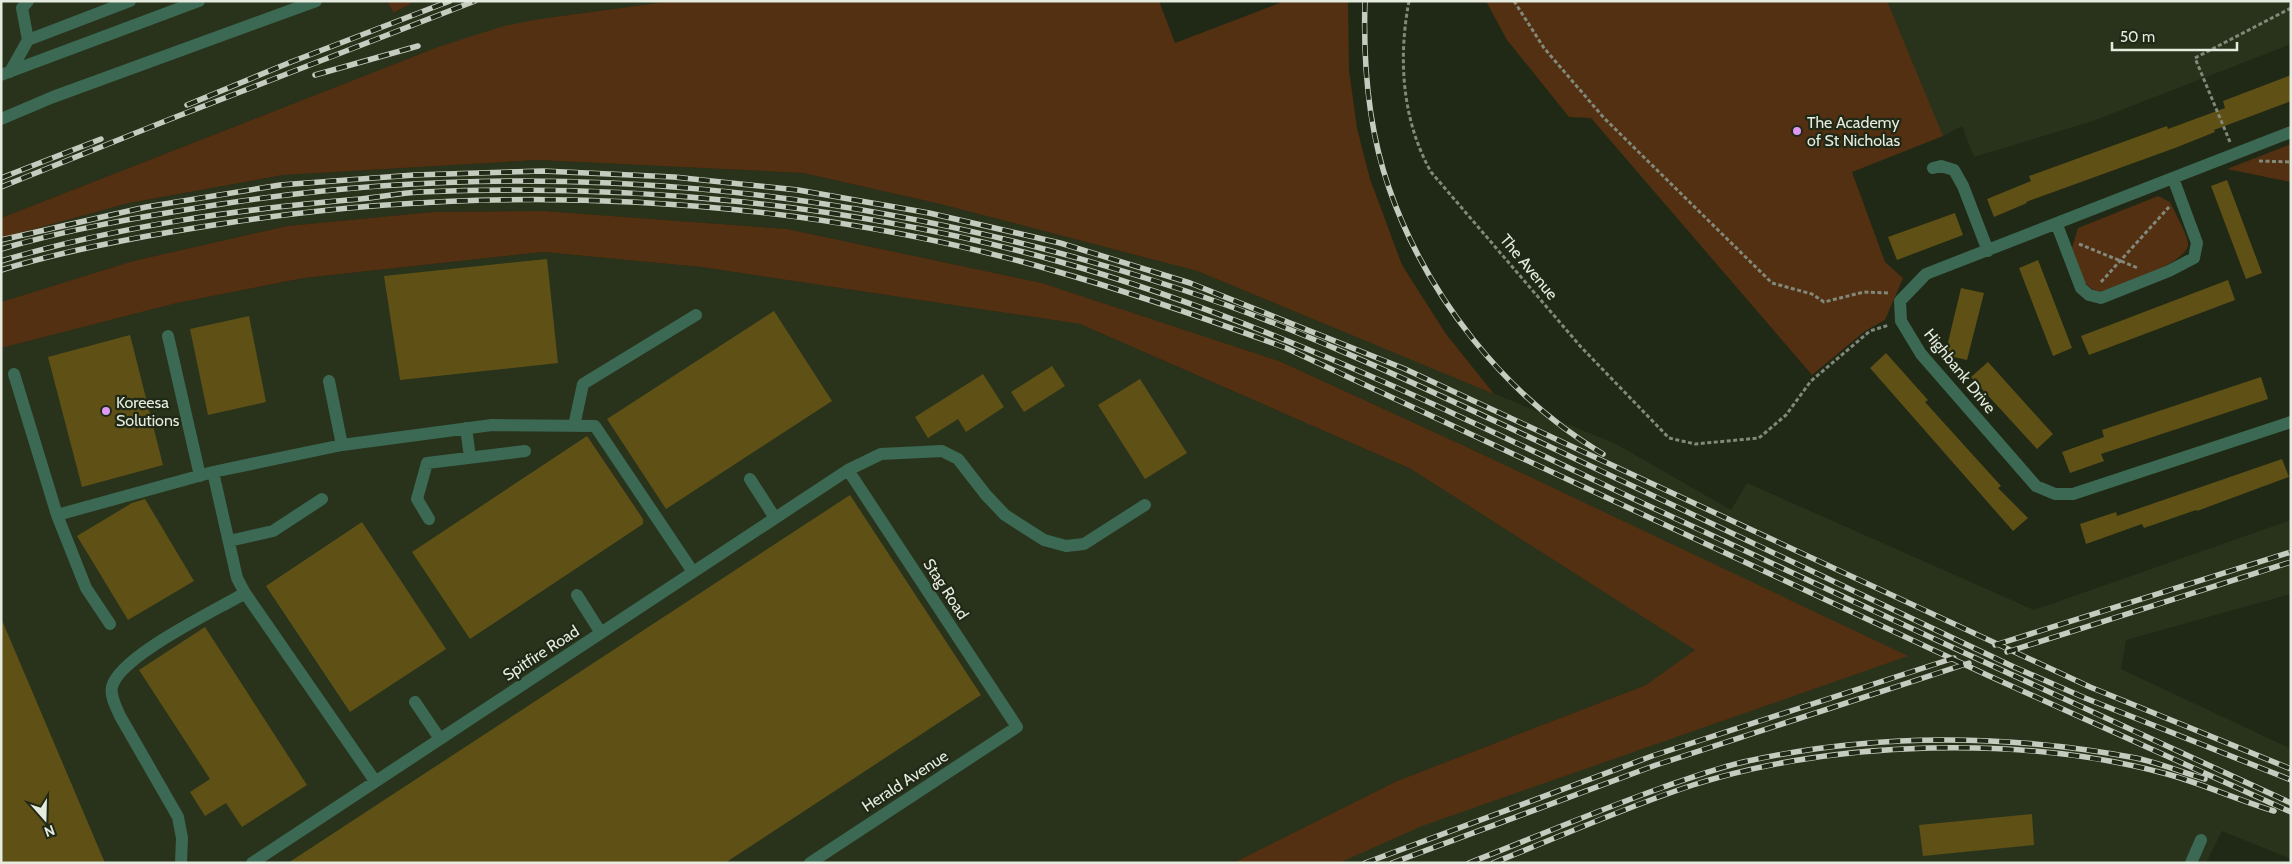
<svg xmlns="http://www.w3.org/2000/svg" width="2292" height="864" font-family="Cabin,sans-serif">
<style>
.built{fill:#29331b}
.green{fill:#523011}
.building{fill:#5f5016}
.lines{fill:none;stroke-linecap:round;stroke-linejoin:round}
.path{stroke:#82897a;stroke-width:3;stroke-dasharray:4 2.5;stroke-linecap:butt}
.minor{stroke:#3c6954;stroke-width:12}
.rail-casing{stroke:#c5ccbf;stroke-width:5.5}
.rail{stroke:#202816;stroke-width:4;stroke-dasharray:11;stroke-linecap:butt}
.poi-dot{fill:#dd99f3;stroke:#202816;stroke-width:2}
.labels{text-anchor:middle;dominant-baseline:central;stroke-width:4.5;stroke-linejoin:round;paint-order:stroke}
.poi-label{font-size:16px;fill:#e5ebdf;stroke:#202816;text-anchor:start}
.street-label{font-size:16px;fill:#e5ebdf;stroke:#202816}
</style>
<rect width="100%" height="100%" fill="#202816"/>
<path class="built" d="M1,1h386l8,12 20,-12h256l-132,18 -101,28 -437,171z
M1532,1h759v43l-198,77 -119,36 -12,-31 -19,10 -91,36z
M538,160l265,13 133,30 261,68 419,173 115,66 16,-27 287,127 257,-90v74l-165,46 -5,29 170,80v110l-69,-28 -16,32h-897l583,-213 -421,-201 -192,-88 -237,-78 -255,-54 -243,-18 -111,1 -146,14 -154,35 -132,41v-64l128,-35 154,-28z
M543,252l158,15 379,57 331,145 285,181 -50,35 -249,96 -164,82h-1232v-515l176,-45 127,-25z"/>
<path class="green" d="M387,1h28l-21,12z
M672,1h487l16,42 110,-42h63l1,69 8,58 13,51 32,86 44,69 48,60 -297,-123 -261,-68 -133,-30 -265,-13 -255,15 -154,28 -128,35v-20l437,-171 66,-21 35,-7z
M1486,1h401l56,135 -91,36 33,90 18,16 -18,42 -20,11 -53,44 -221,-257 -22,-1 -62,-77z
M2291,144v38l-64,-13z
M2158,196l12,6c4,9 19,35 18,43 -3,20 -68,39 -87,47l-9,-3 -7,-6 -13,-35 6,-20z
M544,211l243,18 255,54 237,78 192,88 437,207 -486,170 -83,37h-106l164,-82 249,-96 49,-35 -284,-181 -331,-145 -379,-57 -158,-15 -239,26 -127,25 -176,45v-46l132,-41 154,-35 146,-14z"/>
<path class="building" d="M2291,75v26l-77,29 1,2 -40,16 -149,54 1,1 -33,14 -7,-18 44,-18 -2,-5 138,-50 1,3 57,-21 -2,-7z
M2227,180l35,93 -16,6 -35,-93z
M1955,213l8,22 -66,25 -9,-23z
M547,259l11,104 -158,17 -16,-104z
M2038,260l34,88 -19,8 -34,-88z
M2228,280l7,20 -146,55 -8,-19z
M1961,288l23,5 -17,67 -22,-5z
M774,311l58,90 -166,108 -59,-90z
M249,316l17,86 -58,13 -18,-86z
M130,335l33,130 -81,22 -34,-130z
M1886,353l42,47 -3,2 76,84 -3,2 30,30 -15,13 -143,-163z
M1988,362l65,72 -16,15 -66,-72z
M1052,366l13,20 -41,26 -13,-20z
M983,374l21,33 -38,25 -8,-13 -30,19 -13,-21z
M2261,377l7,22 -167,55 3,7 -34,12 -8,-21 42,-15 -2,-7z
M1140,379l47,74 -42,26 -47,-74z
M587,436l56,83v5l-173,115 -58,-87z
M2282,459l7,18 -92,34 -1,-1 -52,18 -2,-4 -56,20 -6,-20 36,-12 1,4z
M850,495l131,200 -256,168h-437z
M145,499l49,82 -66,39 -51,-84 55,-33z
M362,522l84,127 -96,63 -84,-126z
M1,618l104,245h-104z
M205,627l102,158 -65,42 -16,-24 -21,13 -15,-24 20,-13 -71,-109z
M2032,814l2,31 -111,11 -4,-31z"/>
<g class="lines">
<path class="path" d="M1409,1c-11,58 -7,119 22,171l150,175 88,91 26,6 64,-6 27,-23 25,-34 59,-50 19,-6
M1514,1l30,47 60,70 168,165 40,11 12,8 40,-10 25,1
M2230,142l-35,-84 96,-50
M2259,161l32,1
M2079,244l59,24
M2101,282l68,-75"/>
<path class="minor" d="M28,40l-6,-32 6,-7
M10,72l18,-32 102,-39
M1,75l198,-74
M1,119l52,-22 263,-96
M2291,132l-365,142 -26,27 1,20 20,33 115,132 19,8h18l218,-72
M1933,168l8,-2 13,4 9,16 25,65
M2057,225l24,63 8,7 12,3 68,-27 25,-13 3,-15 -24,-65
M168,336l32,140
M14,374l43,141
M329,381l13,64
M574,426l9,-42 113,-69
M466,428l4,29
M213,472l24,106 8,15 130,188
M750,479l25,39
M429,519l-12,-20 10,-36 98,-12
M229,541l44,-10 49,-32
M577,595l24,38
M110,624l-24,-36 -29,-73 156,-43 129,-27 150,-20 103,1 98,146
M415,702l25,37
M181,863l1,-25 -4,-21 -58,-101c-4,-9 -10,-20 -8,-29 7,-31 105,-77 133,-94
M252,863l596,-393 33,-16 61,-3 16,8 28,36 19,20 39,25 22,6 18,-2 61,-39
M810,863l207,-136 -169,-257
M2191,863l10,-23"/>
<g class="rail-casing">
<path id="rail" d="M1365,1c-2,63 3,127 24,187 37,107 116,208 214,266
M315,75l103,-29
M187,105l104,-43 159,-61
M1,178l100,-39
M1,187l172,-69 302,-117
M1,240l145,-33 134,-22 134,-10 129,-4 131,6 124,13 131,23 131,30 130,40 215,86 685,318 201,82
M1,249c68,-20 139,-32 208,-43 328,-53 659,-20 974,84 124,41 243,99 361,154 157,74 313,149 470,223l71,31 206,82
M1,261c117,-35 238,-52 359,-62 20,-2 40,-6 60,-7 213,-9 431,12 637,69 208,58 400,154 594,246 213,100 426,198 640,296
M1,270c69,-21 141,-34 213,-45 275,-44 572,-32 841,46 78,22 155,49 231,77l701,327 304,137
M1995,645l296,-93
M2007,652l284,-90
M1365,863l287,-107 302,-98
M1392,863l264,-98 313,-102
M1469,863c64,-25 127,-52 192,-75 29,-10 58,-21 87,-27 127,-28 261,-27 388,-3 23,5 46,14 69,21
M1493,863c66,-26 133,-56 200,-78 142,-45 330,-50 474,-11 36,10 71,26 107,37"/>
</g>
<use href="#rail" class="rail"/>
</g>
<g class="poi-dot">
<circle cx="1797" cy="131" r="5"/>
<circle cx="106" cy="411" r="5"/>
</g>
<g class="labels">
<g class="poi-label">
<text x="1807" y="122">The Academy<tspan x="1807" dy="18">of St Nicholas</tspan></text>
<text x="116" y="402">Koreesa<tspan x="116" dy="18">Solutions</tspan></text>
</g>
<g class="street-label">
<text transform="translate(1529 267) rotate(50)">The Avenue</text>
<text transform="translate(1960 371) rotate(51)">Highbank Drive</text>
<text transform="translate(946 589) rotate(57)">Stag Road</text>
<text transform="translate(541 653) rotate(-33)">Spitfire Road</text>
<text transform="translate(905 781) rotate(-33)">Herald Avenue</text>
</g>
</g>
<rect width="2292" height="864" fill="none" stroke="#e5ebdf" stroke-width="5"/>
<g transform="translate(45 819) rotate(160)" stroke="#202816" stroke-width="4" paint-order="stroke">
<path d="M0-4L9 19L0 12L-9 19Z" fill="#e5ebdf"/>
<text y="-8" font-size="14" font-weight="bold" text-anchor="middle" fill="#e5ebdf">N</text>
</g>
<path d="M2112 42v8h125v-8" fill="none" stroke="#e5ebdf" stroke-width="2.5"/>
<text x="2120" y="42" font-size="15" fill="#e5ebdf" stroke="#202816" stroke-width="4" paint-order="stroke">50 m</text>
</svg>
